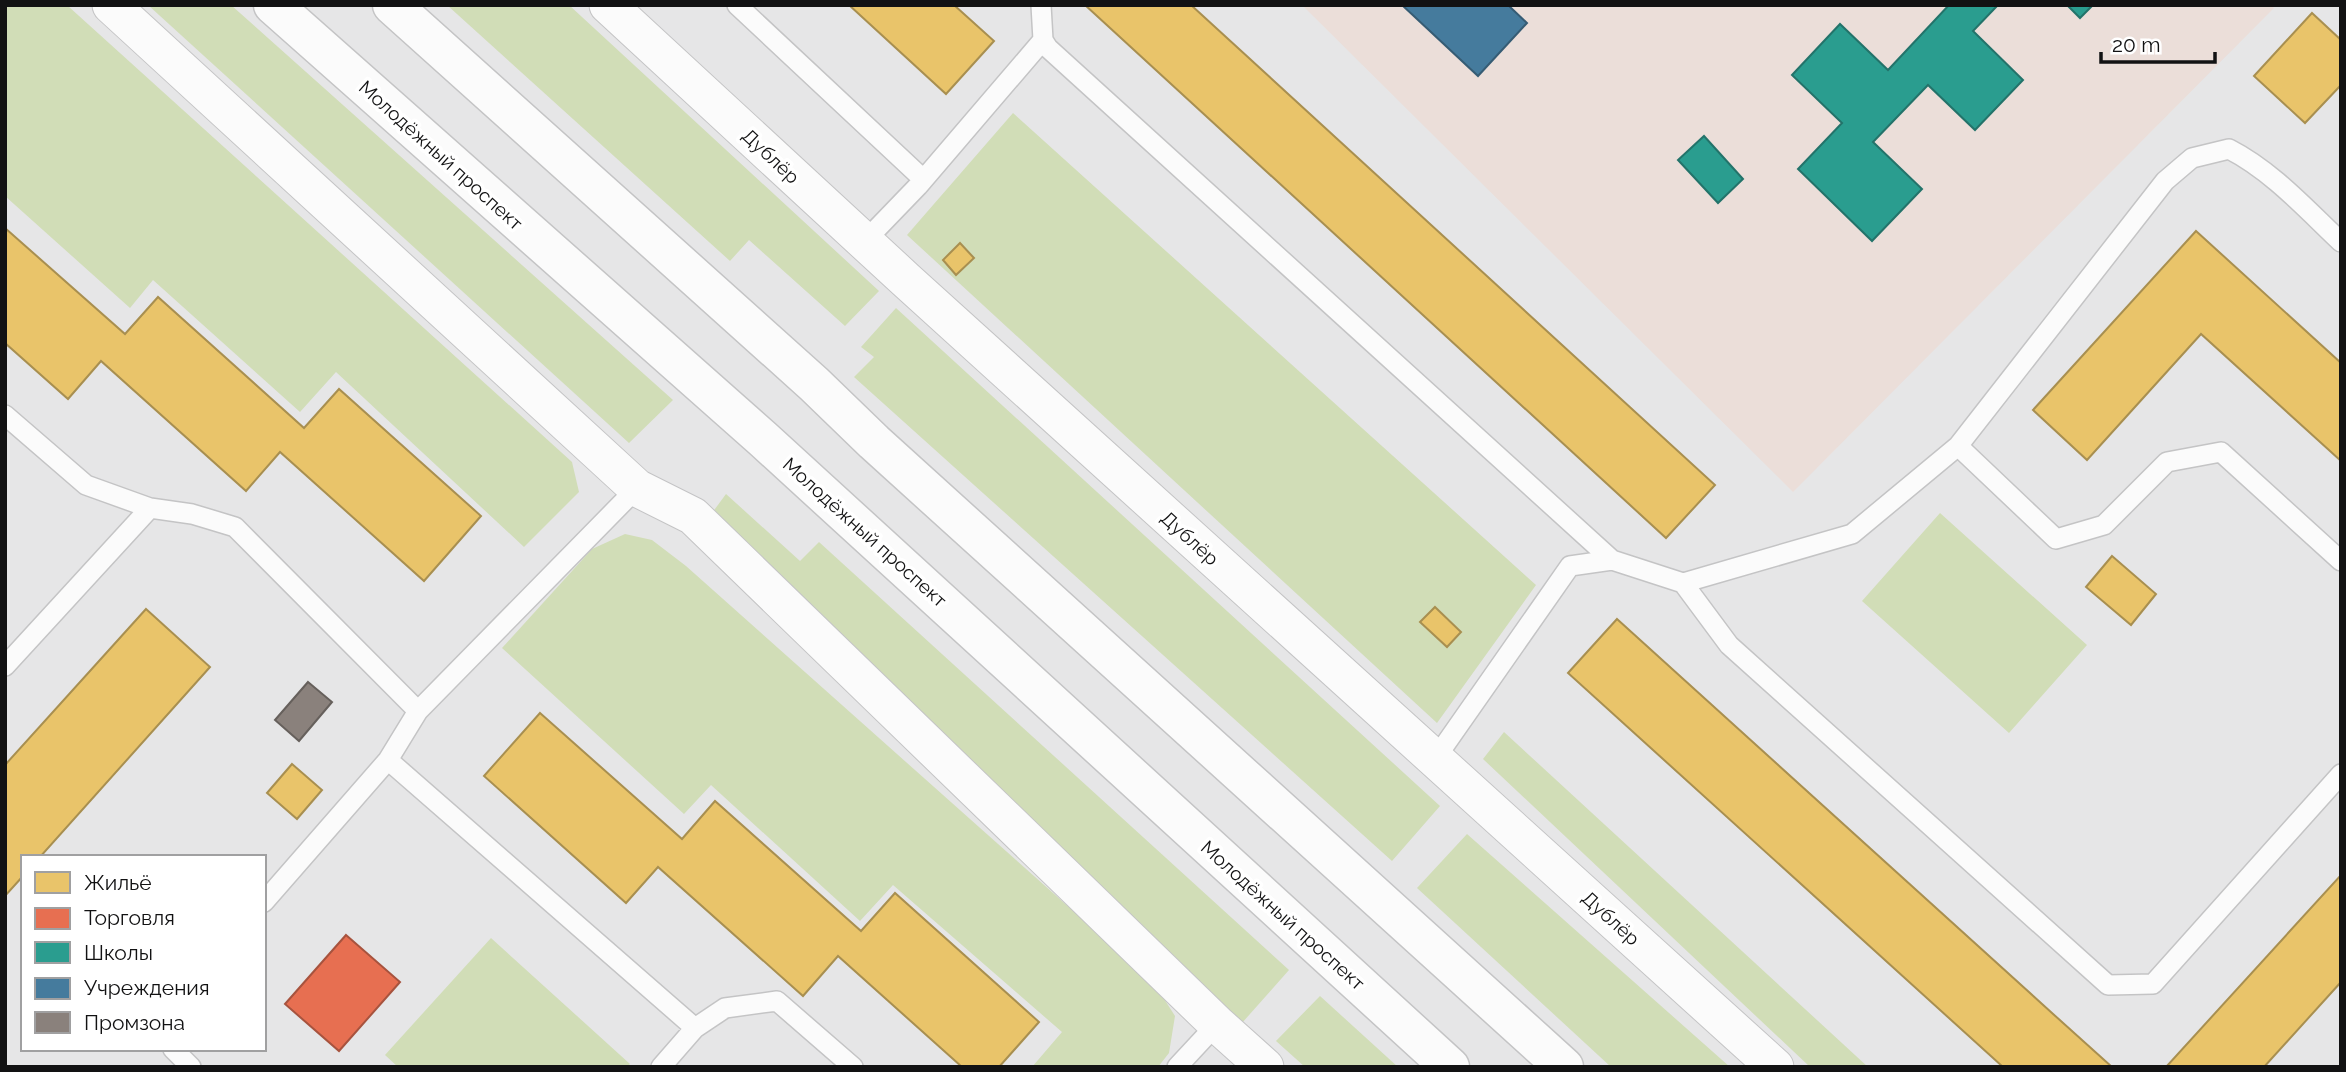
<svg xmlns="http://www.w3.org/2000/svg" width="2346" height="1072" font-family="Raleway,sans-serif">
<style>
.education{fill:#ebded9}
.green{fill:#d1ddb7}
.homes{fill:#e9c46a;stroke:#a88f50;stroke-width:2}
.shops{fill:#e76f51;stroke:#a7533e;stroke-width:2}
.schools{fill:#2a9d8f;stroke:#23736a;stroke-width:2}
.public{fill:#457b9d;stroke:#365c74;stroke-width:2}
.industry{fill:#8a817c;stroke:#66605c;stroke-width:2}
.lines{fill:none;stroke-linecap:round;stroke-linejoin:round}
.service-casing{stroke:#c4c4c5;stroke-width:22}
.minor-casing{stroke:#c4c4c5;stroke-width:39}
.primary-casing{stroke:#c4c4c5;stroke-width:41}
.service{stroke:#fbfbfb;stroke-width:19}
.minor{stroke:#fbfbfb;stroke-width:37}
.primary{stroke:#fbfbfb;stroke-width:38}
.labels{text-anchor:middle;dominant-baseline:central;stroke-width:7;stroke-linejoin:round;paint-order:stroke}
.street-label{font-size:19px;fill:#121213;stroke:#fff}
</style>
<rect width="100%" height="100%" fill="#e6e6e7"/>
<path class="education" d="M1302,5h969l3,3 -481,484z"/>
<path class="green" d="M5,5l63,1 504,456 7,30 -55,55 -188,-175 -36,40 -147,-132 -23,28 -125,-112z
M148,5h83l442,395 -44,43z
M447,5h122l310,286 -34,35 -96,-86 -19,21z
M1013,113l523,472 -99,138 -530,-488z
M896,308l544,498 -48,55 -538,-484 20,-20 -13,-10z
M726,494l74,67 19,-19 470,428 -47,53 -530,-510z
M1940,513l147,132 -78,88 -147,-132z
M625,534l27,6 34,26 468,417 21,33 -6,37 -11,14h-126l30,-35 -169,-147 -33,36 -149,-136 -27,29 -182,-166 90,-99z
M1504,732l364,335h-58l-327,-308z
M1467,834l263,233h-119l-194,-179z
M491,938l139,126 -3,3h-229l-13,-12z
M1320,996l78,71h-93l-29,-26z"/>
<path class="homes" d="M849,5h105l40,36 -48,53z
M1085,5h106l524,480 -49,53z
M2312,13l29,27v45l-36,38 -51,-47z
M5,228l120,106 33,-37 146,131 35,-39 142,127 -57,65 -144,-129 -34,39 -145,-130 -33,38 -63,-56z
M2196,231l145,132v98l-140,-127 -114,126 -54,-50z
M960,243l14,15 -18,17 -13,-15z
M2112,556l44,38 -25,31 -45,-38z
M1435,607l26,25 -14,15 -27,-25z
M146,609l64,58 -170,190h-17v19l-18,20v-131z
M1617,619l435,394 60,54h-109l-435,-394z
M540,713l142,126 33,-38 146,130 34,-38 144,129 -40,45h-37l-124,-111 -35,40 -145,-129 -32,36 -142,-127z
M292,764l30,26 -25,29 -30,-26z
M2341,875v107l-77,85h-98z"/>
<path class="shops" d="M346,935l54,47 -61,69 -54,-47z"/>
<path class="schools" d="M1949,5h49l-25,26 50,49 -48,50 -47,-45 -55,57 49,47 -50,52 -74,-72 44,-46 -50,-48 48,-51 48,46z
M2067,5h26l-13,13z
M1704,136l39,43 -25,24 -40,-43z"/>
<path class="public" d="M1402,5h106l19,18 -49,53z"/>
<path class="industry" d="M308,682l24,20 -33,39 -24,-21z"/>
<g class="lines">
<g class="service-casing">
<path id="service" d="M737,5l186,174
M1043,40l5,8 564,512
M864,242l54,-56 125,-146 -2,-35
M5,415l81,70 64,23 -145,158
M1958,446l98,93 48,-14 63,-63 54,-10 120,109
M150,508l42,6 43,13 183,184
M1683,583l46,62 379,340 45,-1 188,-210
M1435,759l135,-193 42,-6 71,23 169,-49 106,-88 207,-265 27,-23 37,-9c43,22 77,60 112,93
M388,760l307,268 -34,39
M264,902l124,-142 30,-49 219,-223
M695,1028l30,-20 52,-7 76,66
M173,1049l18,18
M1177,1067l40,-43"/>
</g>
<g class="minor-casing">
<path id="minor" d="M111,5l526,483 56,28 524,508 48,43
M608,5l298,275 869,787"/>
</g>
<g class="primary-casing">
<path id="primary" d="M273,5l490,434 687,628
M392,5l422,379 60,58 690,625"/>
</g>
<use href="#service" class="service"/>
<use href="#minor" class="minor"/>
<use href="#primary" class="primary"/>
</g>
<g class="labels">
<g class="street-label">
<text transform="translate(441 155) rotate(42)">Молодёжный проспект</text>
<text transform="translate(771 156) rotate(43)">Дублёр</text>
<text transform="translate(865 532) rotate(42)">Молодёжный проспект</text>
<text transform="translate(1190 538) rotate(42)">Дублёр</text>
<text transform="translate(1283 915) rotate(42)">Молодёжный проспект</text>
<text transform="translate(1611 918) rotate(42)">Дублёр</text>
</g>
</g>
<rect width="2346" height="1072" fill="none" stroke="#121213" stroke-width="14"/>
<rect x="21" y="855" width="245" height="196" fill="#ffffff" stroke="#a0a0a1" stroke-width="2"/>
<rect x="35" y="872" width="35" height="21" fill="#e9c46a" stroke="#a0a0a1" stroke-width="2"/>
<text x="84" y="890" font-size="21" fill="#121213">Жильё</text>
<rect x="35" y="908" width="35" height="21" fill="#e76f51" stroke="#a0a0a1" stroke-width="2"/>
<text x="84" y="925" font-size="21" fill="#121213">Торговля</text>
<rect x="35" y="942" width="35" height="21" fill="#2a9d8f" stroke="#a0a0a1" stroke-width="2"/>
<text x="84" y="960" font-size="21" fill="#121213">Школы</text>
<rect x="35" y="978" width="35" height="21" fill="#457b9d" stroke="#a0a0a1" stroke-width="2"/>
<text x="84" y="995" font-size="21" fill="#121213">Учреждения</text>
<rect x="35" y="1012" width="35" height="21" fill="#8a817c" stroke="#a0a0a1" stroke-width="2"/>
<text x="84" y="1030" font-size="21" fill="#121213">Промзона</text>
<path d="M2101 52v10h114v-10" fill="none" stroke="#121213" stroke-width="3.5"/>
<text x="2112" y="52" font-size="21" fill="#121213" stroke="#ffffff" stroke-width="5" paint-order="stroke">20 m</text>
</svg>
